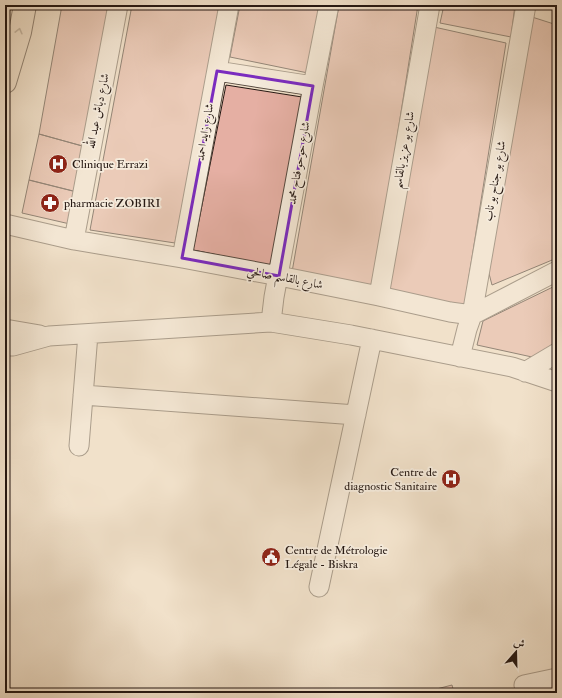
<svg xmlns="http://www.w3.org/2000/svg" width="562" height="698" font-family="'IM FELL Double Pica',Amiri,serif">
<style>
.building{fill:#e5afa3;stroke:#241712}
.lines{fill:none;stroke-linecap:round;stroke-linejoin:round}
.minor-casing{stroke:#574a40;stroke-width:21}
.major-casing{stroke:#241712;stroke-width:24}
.minor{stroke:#f6ecdd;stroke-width:19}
.major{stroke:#f1e1ca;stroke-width:22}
.oneway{stroke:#958677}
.marked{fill:none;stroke:#7b2cbf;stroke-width:3;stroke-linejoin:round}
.labels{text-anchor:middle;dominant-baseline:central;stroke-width:3.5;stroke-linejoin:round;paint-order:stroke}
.street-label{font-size:12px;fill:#241712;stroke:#f6ecdd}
.poi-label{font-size:12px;fill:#241712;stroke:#f6ecdd;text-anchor:start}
</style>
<rect width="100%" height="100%" fill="#f1e1ca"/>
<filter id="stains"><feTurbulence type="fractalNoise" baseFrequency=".005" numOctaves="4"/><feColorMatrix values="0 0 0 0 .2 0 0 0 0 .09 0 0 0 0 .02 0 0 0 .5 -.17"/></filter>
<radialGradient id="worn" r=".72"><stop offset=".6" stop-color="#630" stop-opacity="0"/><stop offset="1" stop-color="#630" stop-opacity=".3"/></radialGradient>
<path class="building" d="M62,5h52l-28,142 -47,-13z
M132,5h89l-46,238 -85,-13z
M240,5h80l-12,68 -78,-16z
M339,5h79l-45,284 -81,-17z
M444,5h71l-4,32 -71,-14z
M532,17l25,8v233l-65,27 -6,-23z
M434,27l72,16 -42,265 -76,-14z
M226,85l76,12 -30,169 -79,-16z
M39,134l47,13 -9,45 -48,-12z
M29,180l48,12 -7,32 -48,-11z
M557,285v60l-25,12 -55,-12 6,-24z
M452,685l2,8h-33z"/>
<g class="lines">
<g class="minor-casing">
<path id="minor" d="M217,71l96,15
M5,224l69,16 108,18 97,18 100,20 71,16 22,3 85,-44
M74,240l44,-235
M182,258l47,-253
M379,296l51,-291
M271,322l3,-25 39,-211 16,-81
M5,329l35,6
M5,346h8l36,-10 222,-14 80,13 161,32 45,15
M460,357l7,-28 5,-14 54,-310
M525,372l32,-19
M83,395l273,20
M79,446l9,-112
M319,587l53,-248
M524,685l33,-7"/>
</g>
<g class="major-casing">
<path id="major" d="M5,82l15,-50 5,-27"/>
</g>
<use href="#minor" class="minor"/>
<use href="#major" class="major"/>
</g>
<defs><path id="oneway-chevron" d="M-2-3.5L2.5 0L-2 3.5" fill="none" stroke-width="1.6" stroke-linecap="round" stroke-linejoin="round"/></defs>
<use class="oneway" href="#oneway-chevron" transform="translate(19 31) rotate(-76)"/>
<path d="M0 0H562V698H0ZM217,71l96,15 -34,190 -97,-18z" fill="#f1e1ca" fill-opacity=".55" fill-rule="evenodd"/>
<path class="marked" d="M217,71l96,15 -34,190 -97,-18z"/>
<defs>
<g id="hospital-disc" transform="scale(1)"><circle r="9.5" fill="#8f2418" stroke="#f6ecdd"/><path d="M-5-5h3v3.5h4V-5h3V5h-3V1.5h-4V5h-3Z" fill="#fff"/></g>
<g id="pharmacy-disc" transform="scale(1)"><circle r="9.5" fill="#8f2418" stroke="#f6ecdd"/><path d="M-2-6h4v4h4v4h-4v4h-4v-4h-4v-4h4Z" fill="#fff"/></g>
<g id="civic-disc" transform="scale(1)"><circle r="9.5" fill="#8f2418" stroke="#f6ecdd"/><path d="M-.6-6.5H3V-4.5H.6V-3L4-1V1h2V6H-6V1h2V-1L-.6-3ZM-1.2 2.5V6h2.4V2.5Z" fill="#fff"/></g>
</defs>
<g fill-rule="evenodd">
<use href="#hospital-disc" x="58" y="164"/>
<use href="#pharmacy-disc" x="50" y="203"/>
<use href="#hospital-disc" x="451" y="479"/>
<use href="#civic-disc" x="271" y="557"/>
</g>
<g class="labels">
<g class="street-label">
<text transform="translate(98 111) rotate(-79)">شارع دباش عبد الله</text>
<text transform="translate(205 132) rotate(-80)">شارع زايد احمد</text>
<text transform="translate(404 150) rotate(-80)">شارع بو عزيز بالقاسم</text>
<text transform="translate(299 163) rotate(-80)">شارع حوحو فتاح محمد</text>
<text transform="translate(495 181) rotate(-80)">شارع بو جناح بو ناب</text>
<text transform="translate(285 278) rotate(11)">شارع بالقاسم صالحي</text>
</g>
<g class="poi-label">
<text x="72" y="164">Clinique Errazi</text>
<text x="64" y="203">pharmacie ZOBIRI</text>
<text x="437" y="472" text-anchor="end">Centre de<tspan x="437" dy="14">diagnostic Sanitaire</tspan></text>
<text x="285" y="550">Centre de Métrologie<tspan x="285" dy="14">Légale - Biskra</tspan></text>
</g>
</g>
<rect width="562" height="698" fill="none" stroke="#f1e1ca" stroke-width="20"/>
<rect x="6" y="6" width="550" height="686" fill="none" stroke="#241712" stroke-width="2"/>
<rect x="10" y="10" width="542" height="678" fill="none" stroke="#241712"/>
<g transform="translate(516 652) rotate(20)" stroke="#f6ecdd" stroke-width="3" paint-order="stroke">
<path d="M0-3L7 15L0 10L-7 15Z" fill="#241712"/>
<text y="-6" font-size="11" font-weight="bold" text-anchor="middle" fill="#241712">ش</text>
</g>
<rect width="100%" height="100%" filter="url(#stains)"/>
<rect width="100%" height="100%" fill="url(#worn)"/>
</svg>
